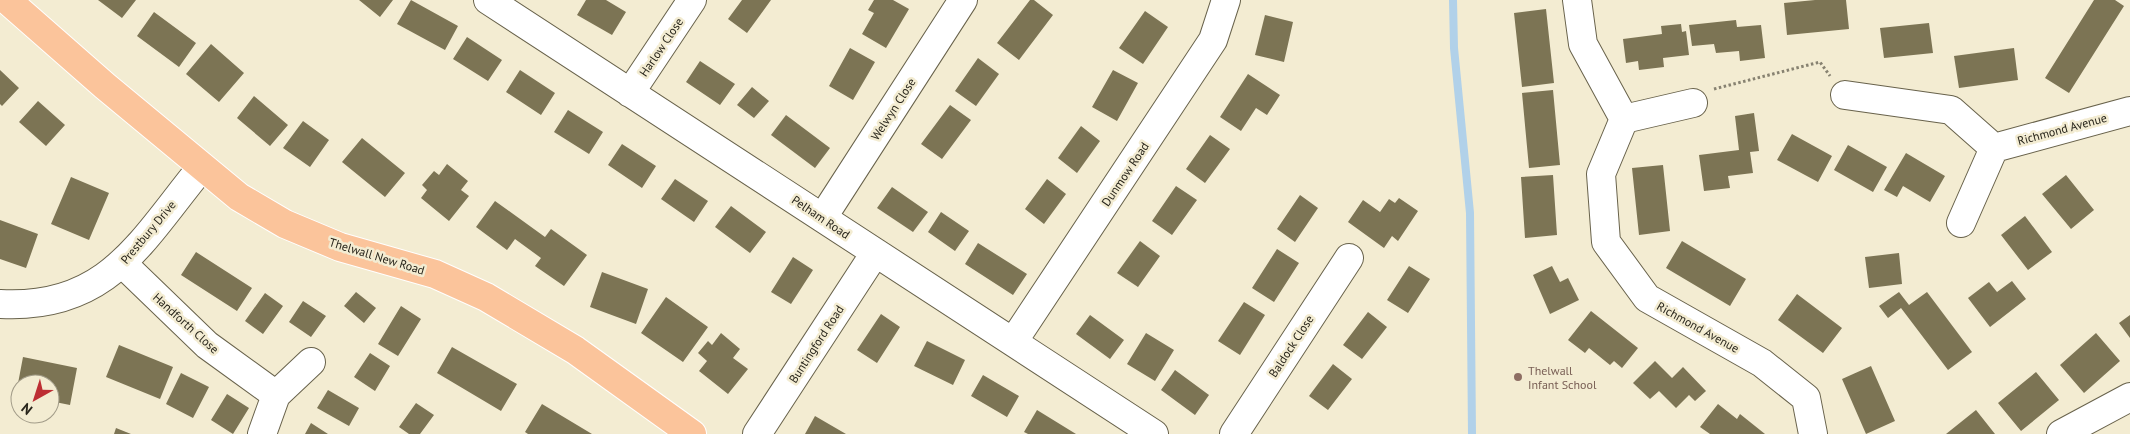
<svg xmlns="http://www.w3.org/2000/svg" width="2130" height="434" font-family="'PT Sans',sans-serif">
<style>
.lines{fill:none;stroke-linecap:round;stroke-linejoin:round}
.stream{stroke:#b1d1e9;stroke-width:8}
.building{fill:#7c7454}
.minor-casing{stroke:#68624b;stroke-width:30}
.major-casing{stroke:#fff;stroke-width:30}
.path{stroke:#878271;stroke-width:3;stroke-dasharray:2.5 2.5;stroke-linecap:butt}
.minor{stroke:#fff;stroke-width:28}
.major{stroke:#fbc49b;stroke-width:28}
.education-dot{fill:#8d6e63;stroke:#f3ecd2;stroke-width:2}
.labels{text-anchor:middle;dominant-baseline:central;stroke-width:5;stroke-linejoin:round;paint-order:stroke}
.street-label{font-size:12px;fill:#28251b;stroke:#f3ecd2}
.education-label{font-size:12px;fill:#785e54;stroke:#f3ecd2;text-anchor:start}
</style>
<rect width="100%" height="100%" fill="#f3ecd2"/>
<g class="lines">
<path class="stream" d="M1453,0l1,48 16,165 2,221"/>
</g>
<path class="building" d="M98,0h38l-14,18z
M359,0h34l-13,17z
M411,0l47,26 -13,24 -48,-26z
M586,0h20l20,12 -14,23 -35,-20z
M742,0h29l-24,33 -19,-14z
M874,0h19l16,9 -23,39 -24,-14 12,-21 -6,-3z
M1030,0h4l19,15 -34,45 -22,-17z
M1815,0h31l3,29 -62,6 -3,-32z
M2094,0h21l9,6 -55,87 -24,-15z
M1546,9l8,74 -32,4 -8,-74z
M1145,11l23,16 -25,37 -24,-16z
M154,12l42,31 -17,24 -42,-31z
M1265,15l28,7 -9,40 -29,-7z
M1736,20l1,7 24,-2 4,33 -25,3 -1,-10 -23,2 -2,-9 -22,2 -3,-21z
M1929,23l4,30 -49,5 -4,-30z
M1681,24l1,8 4,-1 3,24 -26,3 1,9 -25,3 -1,-9 -12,2 -3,-24 39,-5 -1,-8z
M467,37l35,23 -14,21 -35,-22z
M211,44l33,29 -25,29 -33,-28z
M850,48l25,14 -22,38 -24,-14z
M2014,48l4,32 -59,8 -5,-32z
M978,58l21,16 -23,32 -21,-15z
M700,61l35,23 -15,21 -34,-23z
M0,70l19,18 -17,18 -2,-2z
M520,70l35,23 -14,22 -35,-23z
M1113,70l25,13 -21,38 -25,-14z
M1248,74l32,21 -13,20 -11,-7 -15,23 -21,-14z
M752,87l17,14 -15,17 -17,-13z
M1553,90l7,75 -31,3 -7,-75z
M254,96l34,29 -18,21 -33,-28z
M38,101l27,24 -19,21 -27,-24z
M950,105l21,15 -29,39 -21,-15z
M568,110l35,22 -14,22 -35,-22z
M1754,113l5,38 -9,1 3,21 -25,3 2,12 -26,3 -5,-36 40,-5 -4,-34z
M786,115l44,33 -15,20 -44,-33z
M303,121l26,19 -19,27 -27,-19z
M1081,126l19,15 -23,32 -19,-15z
M1792,134l40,22 -14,26 -41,-22z
M1210,135l20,14 -25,34 -19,-14z
M362,138l43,35 -20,24 -43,-35z
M622,144l34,22 -14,22 -34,-23z
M1848,145l39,22 -14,25 -39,-22z
M1906,153l39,23 -15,26 -27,-16 -6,11 -13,-7z
M447,164l21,17 -7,9 8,6 -20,25 -28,-23 6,-8 -5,-5 12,-14 5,4z
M1663,165l7,66 -31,4 -7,-67z
M1553,175l4,60 -32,3 -4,-61z
M2066,175l28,35 -23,19 -29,-35z
M71,177l38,16 -20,47 -38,-16z
M675,179l33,22 -14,21 -33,-23z
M1047,179l19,15 -22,30 -19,-15z
M1176,186l21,14 -25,35 -20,-14z
M892,187l36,25 -15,20 -36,-24z
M1300,195l18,13 -23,34 -18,-13z
M1399,198l19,13 -20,30 -6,-5 -8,12 -36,-26 15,-22 17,12 9,-13 6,4z
M495,201l50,36 6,-8 36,26 -23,31 -29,-20 6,-8 -26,-19 -8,11 -31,-23z
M731,206l35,26 -16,21 -35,-26z
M941,212l28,19 -14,20 -27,-19z
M2025,216l27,36 -24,18 -27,-35z
M0,220l38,14 -12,34 -26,-9z
M1140,241l20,15 -22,31 -21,-14z
M1682,241l64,38 -16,27 -64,-38z
M978,243l49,31 -14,21 -48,-31z
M1277,249l22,14 -25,39 -22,-14z
M196,252l56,36 -15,23 -56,-36z
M1899,253l3,31 -33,4 -4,-31z
M793,257l20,13 -22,34 -20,-12z
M1409,266l21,13 -22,34 -21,-13z
M1552,266l8,16 8,-4 11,22 -29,14 -17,-39z
M602,272l46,17 -12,35 -46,-17z
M2012,281l14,18 -36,28 -22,-29 21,-16 8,10z
M356,292l20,16 -12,15 -20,-17z
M1899,292l10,13 18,-13 45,60 -24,18 -47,-62 -13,10 -9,-12z
M265,293l18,13 -20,28 -18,-13z
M1797,294l45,34 -19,25 -45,-33z
M666,297l42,30 -25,35 -42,-29z
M303,301l23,15 -15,21 -22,-15z
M1244,302l21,13 -25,40 -22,-14z
M401,306l20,13 -23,37 -20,-12z
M1591,311l47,37 -16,20 -8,-7 -4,4 -21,-17 -4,5 -17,-13z
M1368,312l19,15 -25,32 -19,-14z
M881,314l19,13 -23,36 -20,-13z
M1090,315l34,25 -14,19 -34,-25z
M2130,315v23l-11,-15z
M721,333l19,16 -7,9 15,11 -20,25 -29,-23 8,-10 -9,-8 10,-12 4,4z
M1146,333l28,17 -19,31 -28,-17z
M2096,333l24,28 -36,32 -24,-28z
M927,341l38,19 -12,25 -39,-19z
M119,345l54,22 -13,32 -54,-22z
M452,347l65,37 -16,27 -64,-38z
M370,353l20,13 -15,25 -21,-14z
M23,357l54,11 -7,37 -20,-4v-17h-30v11l-4,-1z
M1655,361l17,17 11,-11 23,24 -11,10 -6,-6 -13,13 -17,-17 -9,8 -17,-16z
M1333,364l19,15 -24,31 -19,-14z
M1871,366l24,55 -29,13 -24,-55z
M1175,370l34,25 -14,20 -34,-25z
M2036,372l23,28 -38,31 -23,-28z
M181,373l28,14 -16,31 -27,-14z
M983,375l36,21 -12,21 -36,-21z
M328,390l31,18 -10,18 -32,-18z
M227,394l22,14 -16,26 -22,-14z
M416,403l18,12 -14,19h-11l-10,-7z
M542,404l50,30h-64l-3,-2z
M1718,404l19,15 3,-5 25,20h-55l-10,-7z
M1037,410l39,24h-48l-4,-2z
M1976,410l19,24h-49z
M815,416l31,18h-41z
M311,423l17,11h-23z
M116,428l15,6h-17z"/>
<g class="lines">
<g class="minor-casing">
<path id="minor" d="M488,0l666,434
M1577,0l6,44 41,75
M630,93l62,-93
M1845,95l106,15 43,38 -33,75
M1693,103l-69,16 -23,55 5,68 41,56 115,65 44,35 7,36
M1994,148l136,-37
M823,217l140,-217
M123,264l84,81 69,50 -14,39
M0,304c108,6 141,-63 201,-136
M1013,342l200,-302 13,-40
M276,395l35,-33
M757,434l118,-181
M1234,434l115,-176
M2061,434l69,-37"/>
</g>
<g class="major-casing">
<path id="major" d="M7,0l98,86 134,111 46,27 55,23 95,27 51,23 89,53 117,84"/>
</g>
<path class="path" d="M1714,89l106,-27 10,14"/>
<use href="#minor" class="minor"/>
<use href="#major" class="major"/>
</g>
<circle class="education-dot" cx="1518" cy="377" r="5"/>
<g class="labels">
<g class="street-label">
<text transform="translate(661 47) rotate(-56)">Harlow Close</text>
<text transform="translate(893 109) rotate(-57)">Welwyn Close</text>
<text transform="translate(2062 129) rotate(-15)">Richmond Avenue</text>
<text transform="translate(1125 174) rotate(-56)">Dunmow Road</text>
<text transform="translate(821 217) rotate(34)">Pelham Road</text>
<text transform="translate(148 232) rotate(-50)">Prestbury Drive</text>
<text transform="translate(377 256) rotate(17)">Thelwall New Road</text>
<text transform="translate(186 323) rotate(42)">Handforth Close</text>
<text transform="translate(1698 327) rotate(29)">Richmond Avenue</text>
<text transform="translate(816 344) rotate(-57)">Buntingford Road</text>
<text transform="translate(1291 346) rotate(-57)">Baldock Close</text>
</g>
<g class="education-label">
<text x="1528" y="370">Thelwall<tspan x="1528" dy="14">Infant School</tspan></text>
</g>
</g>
<g transform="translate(35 399) rotate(219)"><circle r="24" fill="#f3ecd2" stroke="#a29c89"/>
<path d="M0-4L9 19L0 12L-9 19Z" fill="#bd2e33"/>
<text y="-8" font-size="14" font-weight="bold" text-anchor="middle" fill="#28251b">N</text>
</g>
</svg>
